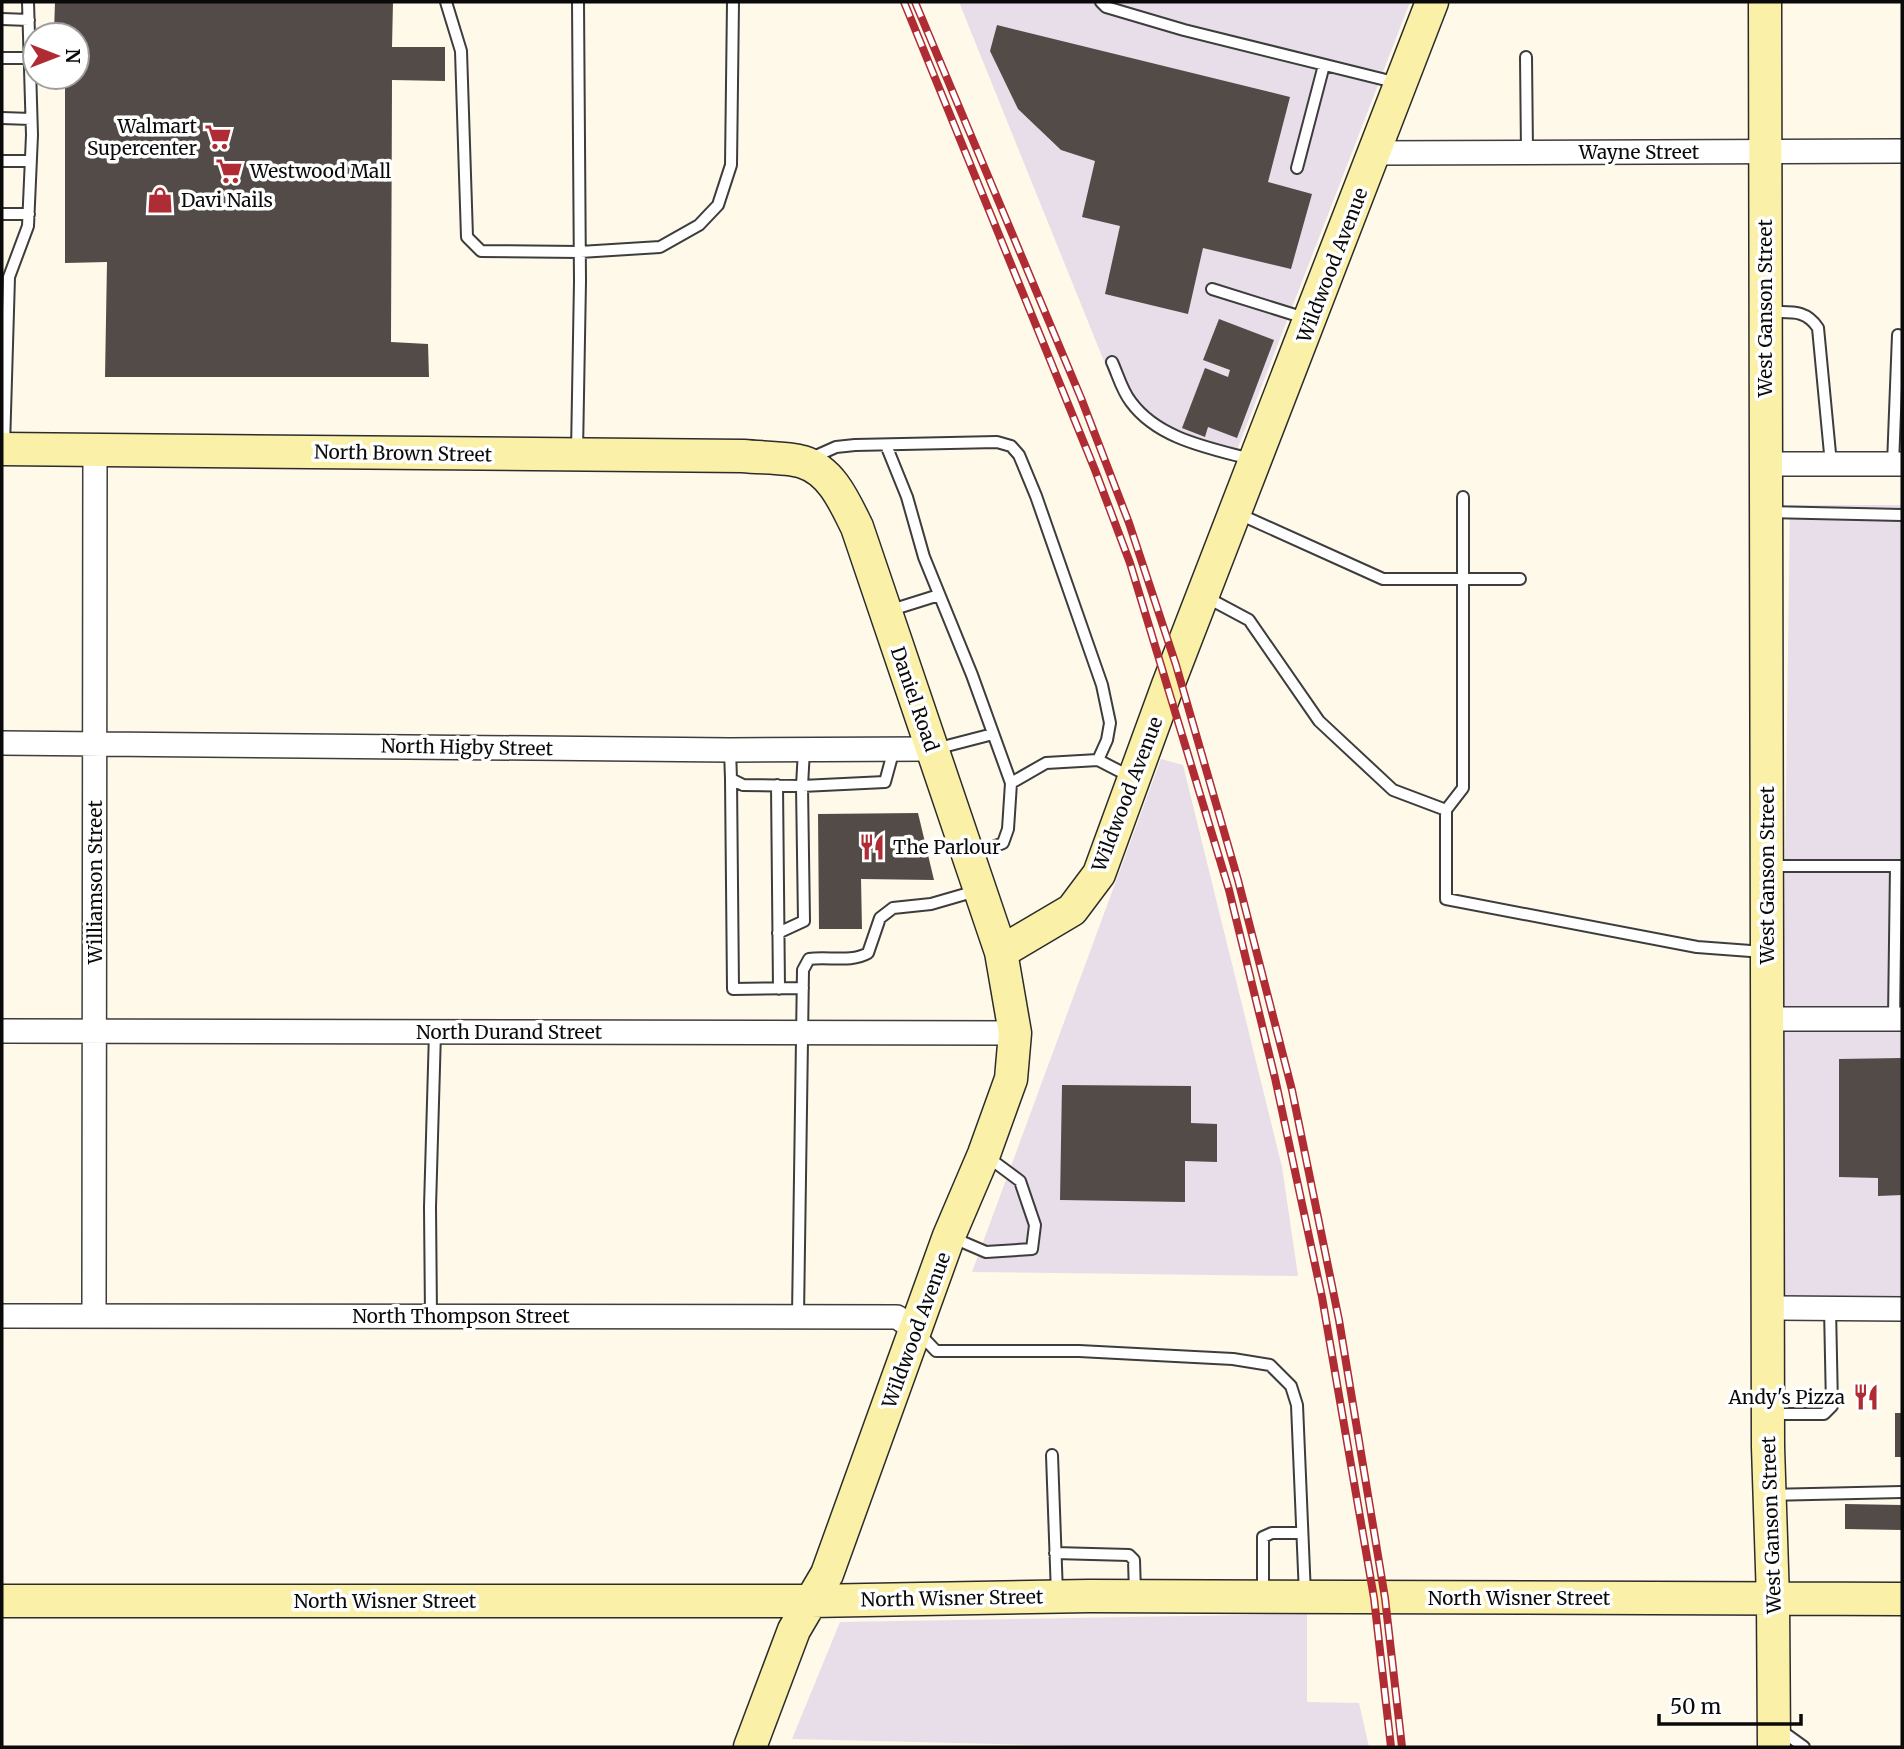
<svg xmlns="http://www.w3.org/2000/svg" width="1904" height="1749" font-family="Merriweather,serif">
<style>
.industrial{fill:#e8dee9}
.building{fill:#524b47}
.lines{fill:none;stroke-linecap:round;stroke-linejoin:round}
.lane-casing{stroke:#3d3d3d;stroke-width:14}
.street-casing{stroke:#3d3d3d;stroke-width:26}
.secondary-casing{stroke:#2c2c2c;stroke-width:35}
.lane{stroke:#fff;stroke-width:10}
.street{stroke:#fff;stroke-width:23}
.secondary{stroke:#faf0a7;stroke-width:32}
.rail-casing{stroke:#b02c34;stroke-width:8}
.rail{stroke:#fff;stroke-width:5;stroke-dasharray:16;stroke-linecap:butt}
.labels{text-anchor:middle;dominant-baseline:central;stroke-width:7;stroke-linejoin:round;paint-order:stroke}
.poi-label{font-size:19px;fill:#0a0a0a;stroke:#fff;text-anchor:start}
.street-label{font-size:19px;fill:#0a0a0a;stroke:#fff}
</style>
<rect width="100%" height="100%" fill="#fef9e8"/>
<path class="industrial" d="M959,2h451l-173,448 -71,-15 -52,-49z
M1790,505h112v794l-123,-1z
M1161,759l22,6 99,402 16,109 -326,-4z
M1307,1614v88l52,1 10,44h-255l-322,-8 48,-117z"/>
<path class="building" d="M55,2h338l-1,45h53v34l-53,-1 -1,262 37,2 1,33h-324l2,-115 -42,1v-186h12v-42l-23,-3z
M997,25l293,72 -22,85 44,12 -21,75 -88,-21 -15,66 -83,-20 15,-68 -38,-9 13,-56 -34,-11 -43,-41 -28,-58z
M1219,319l55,21 -37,98 -29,-11 -3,10 -23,-9 23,-60 23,9 2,-7 -27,-10z
M918,813l16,67 -73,-1 1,50h-43l-1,-115z
M1902,1058v137l-24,1v-18l-39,-1v-118z
M1062,1085l129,1v37l26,1v38l-32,-1v41l-125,-2z
M1895,1413h7v44h-7z
M1845,1504l57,1v25l-57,-1z"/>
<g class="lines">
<g class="lane-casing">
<path id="lane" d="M446,2l15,49 6,186 14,14 99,1 80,-5 39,-22 19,-20 13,-40 2,-163
M1101,2l5,5 78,23 214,53
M2,19l27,1
M1526,57l1,95
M2,58h27
M2,118l29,1
M2,161h29
M1297,168l27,-103
M2,214h27
M1212,289l96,30
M1768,312c21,1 37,-4 50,16l13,136
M1112,362c6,13 10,29 19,40 28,38 80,46 123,58
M886,445l21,52 17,60 48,118 39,108
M4,446l5,-169 19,-51 4,-91 -4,-133
M577,452l3,-171 -2,-279
M809,459l27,-12 19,-2 142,-3 14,4 8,9 17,41 66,189 8,38 -3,17 -9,20 -52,3 -35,20 -3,46 -5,14 -31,12
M1893,464l5,-129
M1463,497v291l-17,22v89l251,48 67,5
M1769,512l133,3
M1239,514l144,65h137
M1206,597l43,23 70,101 74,69 53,20
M888,611l51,-16
M935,749l58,-15
M730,750l1,29 12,6 59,1 2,135 -26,12
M804,750l-2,36 83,-4 9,-33
M1098,760l35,18
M731,779l2,210 70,-1
M777,785l2,204
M1770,866h130
M1894,1019l2,-153
M951,1237l35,15 46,-3 3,-24 -15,-44 -35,-26
M431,1316l-1,-109 5,-175
M798,1316l5,-346 6,-11c19,-3 42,4 59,-6l12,-35 13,-10 38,-4 45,-13
M918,1332l18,19h143l154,8 37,6 21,21 6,19 8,190
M1771,1414h53l8,-8 -2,-98
M1052,1455l5,139
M1772,1495l130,-3
M1055,1553l74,2 5,5 1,33
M1263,1592v-55l9,-4h30
M1779,1729l25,18"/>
</g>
<g class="street-casing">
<path id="street" d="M1375,153l527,-2
M1766,464h136
M2,743l728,7 202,-1
M1767,1019h135
M2,1031l1013,2
M1768,1308l134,1
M94,1315l1,-865
M2,1316l895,1 19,13"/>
</g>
<g class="secondary-casing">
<path id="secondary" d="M1765,2l3,1445 5,152 1,148
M2,449l741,7c18,2 44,1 60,6 29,9 42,41 54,65l144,425 14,81 -4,46 -27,75 -35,82 -122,338 -33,56 -44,117
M1001,952l71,-42 27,-36 69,-189 264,-683
M2,1601h809l278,-5 813,3"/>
</g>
<use href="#lane" class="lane"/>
<use href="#street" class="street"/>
<use href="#secondary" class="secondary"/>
<g class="rail-casing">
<path id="rail" d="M904,2l191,468 35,93 99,327 46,188 47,219 52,301 17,149
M915,2l166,396 48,125 47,142 62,215 54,210 47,230 46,278 17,149"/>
</g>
<use href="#rail" class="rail"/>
</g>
<defs>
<g id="supermarket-bare" transform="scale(2.1)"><path d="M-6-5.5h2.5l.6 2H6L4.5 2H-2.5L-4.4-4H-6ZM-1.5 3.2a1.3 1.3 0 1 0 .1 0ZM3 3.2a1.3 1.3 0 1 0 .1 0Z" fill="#b02c34" stroke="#fff" stroke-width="2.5" paint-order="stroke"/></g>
<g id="shop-bare" transform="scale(2.1)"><path d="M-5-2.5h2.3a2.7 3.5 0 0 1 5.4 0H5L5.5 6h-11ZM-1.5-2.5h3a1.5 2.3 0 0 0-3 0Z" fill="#b02c34" stroke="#fff" stroke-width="2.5" paint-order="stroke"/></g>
<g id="restaurant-bare" transform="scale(2.1)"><path d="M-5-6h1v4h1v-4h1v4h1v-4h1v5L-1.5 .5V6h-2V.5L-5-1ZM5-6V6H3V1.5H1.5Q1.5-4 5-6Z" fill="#b02c34" stroke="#fff" stroke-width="2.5" paint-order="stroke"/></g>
</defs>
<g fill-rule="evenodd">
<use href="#supermarket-bare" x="218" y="137"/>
<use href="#supermarket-bare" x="229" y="171"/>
<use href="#shop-bare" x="160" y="200"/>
<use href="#restaurant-bare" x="872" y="847"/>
<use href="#restaurant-bare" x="1866" y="1397"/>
</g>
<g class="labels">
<g class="poi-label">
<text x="197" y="126" text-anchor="end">Walmart<tspan x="197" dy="22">Supercenter</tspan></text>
<text x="250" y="171">Westwood Mall</text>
<text x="181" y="200">Davi Nails</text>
<text x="893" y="847">The Parlour</text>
<text x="1845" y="1397" text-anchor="end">Andy's Pizza</text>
</g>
<g class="street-label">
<text x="1639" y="152">Wayne Street</text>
<text transform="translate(1332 265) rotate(-69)">Wildwood Avenue</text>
<text transform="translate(1765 308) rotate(-90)">West Ganson Street</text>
<text transform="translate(403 453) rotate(1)">North Brown Street</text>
<text transform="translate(915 699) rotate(71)">Daniel Road</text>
<text transform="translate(467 747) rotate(1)">North Higby Street</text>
<text transform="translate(1127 794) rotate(-69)">Wildwood Avenue</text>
<text transform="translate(1767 875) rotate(-90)">West Ganson Street</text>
<text transform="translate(95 882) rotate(-90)">Williamson Street</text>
<text x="509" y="1032">North Durand Street</text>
<text x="461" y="1316">North Thompson Street</text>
<text transform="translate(916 1330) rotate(-70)">Wildwood Avenue</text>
<text transform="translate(1771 1525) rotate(-92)">West Ganson Street</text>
<text transform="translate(952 1598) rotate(-1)">North Wisner Street</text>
<text x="1519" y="1598">North Wisner Street</text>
<text x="385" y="1601">North Wisner Street</text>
</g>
</g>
<rect width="1904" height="1749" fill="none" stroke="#0a0a0a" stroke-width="7"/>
<g transform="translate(56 56) rotate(90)"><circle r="33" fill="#ffffff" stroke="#9d9d9d" stroke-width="2"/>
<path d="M0-5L12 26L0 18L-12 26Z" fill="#b02c34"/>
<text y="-10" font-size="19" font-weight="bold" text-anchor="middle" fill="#0a0a0a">N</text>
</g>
<path d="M1659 1714v10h142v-10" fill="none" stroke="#0a0a0a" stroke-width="3.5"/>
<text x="1670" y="1714" font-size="21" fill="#0a0a0a" stroke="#ffffff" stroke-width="5" paint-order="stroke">50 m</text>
</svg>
